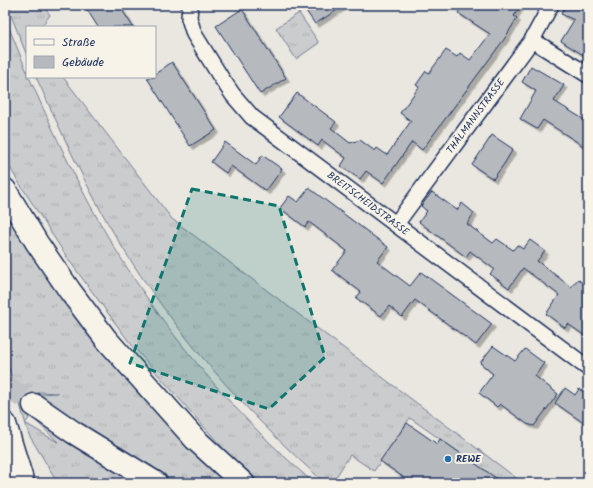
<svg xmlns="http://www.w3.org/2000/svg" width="593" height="488" font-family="Kalam,sans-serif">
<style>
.grass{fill:url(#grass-tufts);stroke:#737e96}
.building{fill:#b6babf;stroke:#1b2f5e;filter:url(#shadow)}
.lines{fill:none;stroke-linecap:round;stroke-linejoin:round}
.highway-tunnel{stroke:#c1c2c6;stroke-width:22;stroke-dasharray:22 11;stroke-linecap:butt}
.street-casing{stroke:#1b2f5e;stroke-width:18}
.highway-casing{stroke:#1b2f5e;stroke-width:25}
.street{stroke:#f7f3e8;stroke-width:15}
.highway{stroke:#f7f3e8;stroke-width:22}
.marked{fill:#0f766e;fill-opacity:0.2;stroke:#0f766e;stroke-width:3;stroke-dasharray:8 5;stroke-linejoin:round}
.poi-dot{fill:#1f6fb2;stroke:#f7f3e8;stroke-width:1.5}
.labels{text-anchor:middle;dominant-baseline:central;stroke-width:4;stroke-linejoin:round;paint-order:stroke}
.street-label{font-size:10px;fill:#1b2f5e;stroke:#f7f3e8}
.poi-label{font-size:10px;font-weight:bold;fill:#1b2f5e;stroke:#f7f3e8;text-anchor:start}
</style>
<defs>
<pattern id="grass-tufts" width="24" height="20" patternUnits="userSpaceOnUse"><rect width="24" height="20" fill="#cbcccd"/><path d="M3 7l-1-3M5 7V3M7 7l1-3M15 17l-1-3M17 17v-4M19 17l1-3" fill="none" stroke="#aeb0b2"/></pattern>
<filter id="shadow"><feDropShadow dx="3.5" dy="3.5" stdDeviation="0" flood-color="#0004"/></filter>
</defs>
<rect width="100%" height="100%" fill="#eae7e0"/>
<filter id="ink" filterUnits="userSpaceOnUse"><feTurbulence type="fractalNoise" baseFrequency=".025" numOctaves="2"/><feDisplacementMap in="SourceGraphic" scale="8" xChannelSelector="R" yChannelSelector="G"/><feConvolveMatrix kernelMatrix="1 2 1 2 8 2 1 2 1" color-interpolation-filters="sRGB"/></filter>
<g filter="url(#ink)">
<path class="grass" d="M7,5h36l7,10 -9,12h-14v29z
M299,13l20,30 -23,16 -20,-31z
M5,18l22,54v5h2c19,42 38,85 60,126 56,105 135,203 225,280h-53l-33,-29 -98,-111 -62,-84 -52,-81 -11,-20z
M36,77h27l109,142 351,264h-20l-93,-65 -36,53 -24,-16 -18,28h-7c-79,-70 -150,-150 -206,-241 -32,-52 -57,-109 -83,-165z
M5,203l227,280h-59l-134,-84 1,-5 18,-1 -19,-1 -11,28 -3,3 34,20 -26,-25 5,-1 106,66h-86l-29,-48 -20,-67 -3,1 -1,-4z"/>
<path class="building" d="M84,5h35l14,22h-35z
M302,5h43l-30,19z
M463,5h58l-7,11 3,2 -12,20 -83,112 -10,-8 -29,41 -17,-12 -6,8 -19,-13 5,-8 -24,-18 -4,6 -39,-29 18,-24 39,29 -5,6 19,15 10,-3 15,11 2,-3 10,7 24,-34 -11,-8 19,-26 -3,-2 10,-14 3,2 17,-23 11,7 3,-4 10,7 20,-26 -32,-21z
M566,5h9l6,3 2,-3h5v53l-27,-17 13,-21 -13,-6z
M242,9l44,69 -26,16 -44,-68z
M172,62l44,68 -26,16 -43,-68 8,-1v-3z
M531,66l33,19 -10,16 34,21v27l-45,-29 -6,9 -17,-10 16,-28 -14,-9z
M492,135l21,14 -9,15 -11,15 -21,-14z
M225,142l31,23 6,-10 20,14 -16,22 -35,-25 -5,7 -15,-11z
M309,188l79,59 -11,14 9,7 24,18 11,-14 71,52 -16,21 -61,-45 -13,17 -13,-11 -8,10 -25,-18 5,-6 -29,-22 15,-19 -38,-29 -4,5 -25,-19 9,-12 9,6z
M432,192l25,18 5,-7 12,10 -7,11 26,19 4,-4 16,11 4,-5 6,4 7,-9 15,11 -8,10 34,26 7,-8 10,9v50l-20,-14 -3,4 -19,-14 13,-19 -36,-27 -14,20 -19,-14 4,-5 -24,-18 -4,6 -47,-35 8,-11 -6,-5z
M493,346l22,15 10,-12 19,14 -9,13 23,18 -24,32 -7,-2 -27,-20 -3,3 -18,-14 14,-19 -13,-11z
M565,388l10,7 4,-6 9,6v31l-33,-23z
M407,423l30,21 3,-5 63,44h-104l4,-6 -23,-16z"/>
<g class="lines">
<path class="highway-tunnel" d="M5,385l29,20"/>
<g class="street-casing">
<g id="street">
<path id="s1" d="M190,5l-1,13 5,16 26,42 13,19 19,22 336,251"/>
<path d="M532,40l56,35"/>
<path id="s2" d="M396,224l136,-184 19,-35"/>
</g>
</g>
<g class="highway-casing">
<path id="highway" d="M5,190l32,53 33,48 36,48 89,100 48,44
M34,405l39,27 83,51
M5,424l18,59"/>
</g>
<use href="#street" class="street"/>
<use href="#highway" class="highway"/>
</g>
</g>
<path class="marked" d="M192,189l87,17 46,151 -56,52 -139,-46z"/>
<circle class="poi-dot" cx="448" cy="459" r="4"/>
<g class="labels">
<g class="street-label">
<text stroke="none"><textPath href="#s2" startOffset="134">THÄLMANNSTRASSE</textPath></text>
<text stroke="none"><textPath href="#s1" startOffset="276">BREITSCHEIDSTRASSE</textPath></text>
</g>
<g class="poi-label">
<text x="456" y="459">REWE</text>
</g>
</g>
<rect width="593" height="488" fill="none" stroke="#f7f3e8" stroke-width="20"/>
<rect x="10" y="10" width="573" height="468" fill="none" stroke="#1b2f5e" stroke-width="1.5" filter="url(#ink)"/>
<rect x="26" y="26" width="130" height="52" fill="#f7f3e8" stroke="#9fa5b1"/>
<rect x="34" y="39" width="20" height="6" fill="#f7f3e8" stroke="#9fa5b1"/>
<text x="62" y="46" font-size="12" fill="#1b2f5e">Straße</text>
<rect x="34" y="56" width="20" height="12" fill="#b6babf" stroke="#9fa5b1"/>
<text x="62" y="66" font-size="12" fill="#1b2f5e">Gebäude</text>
</svg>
